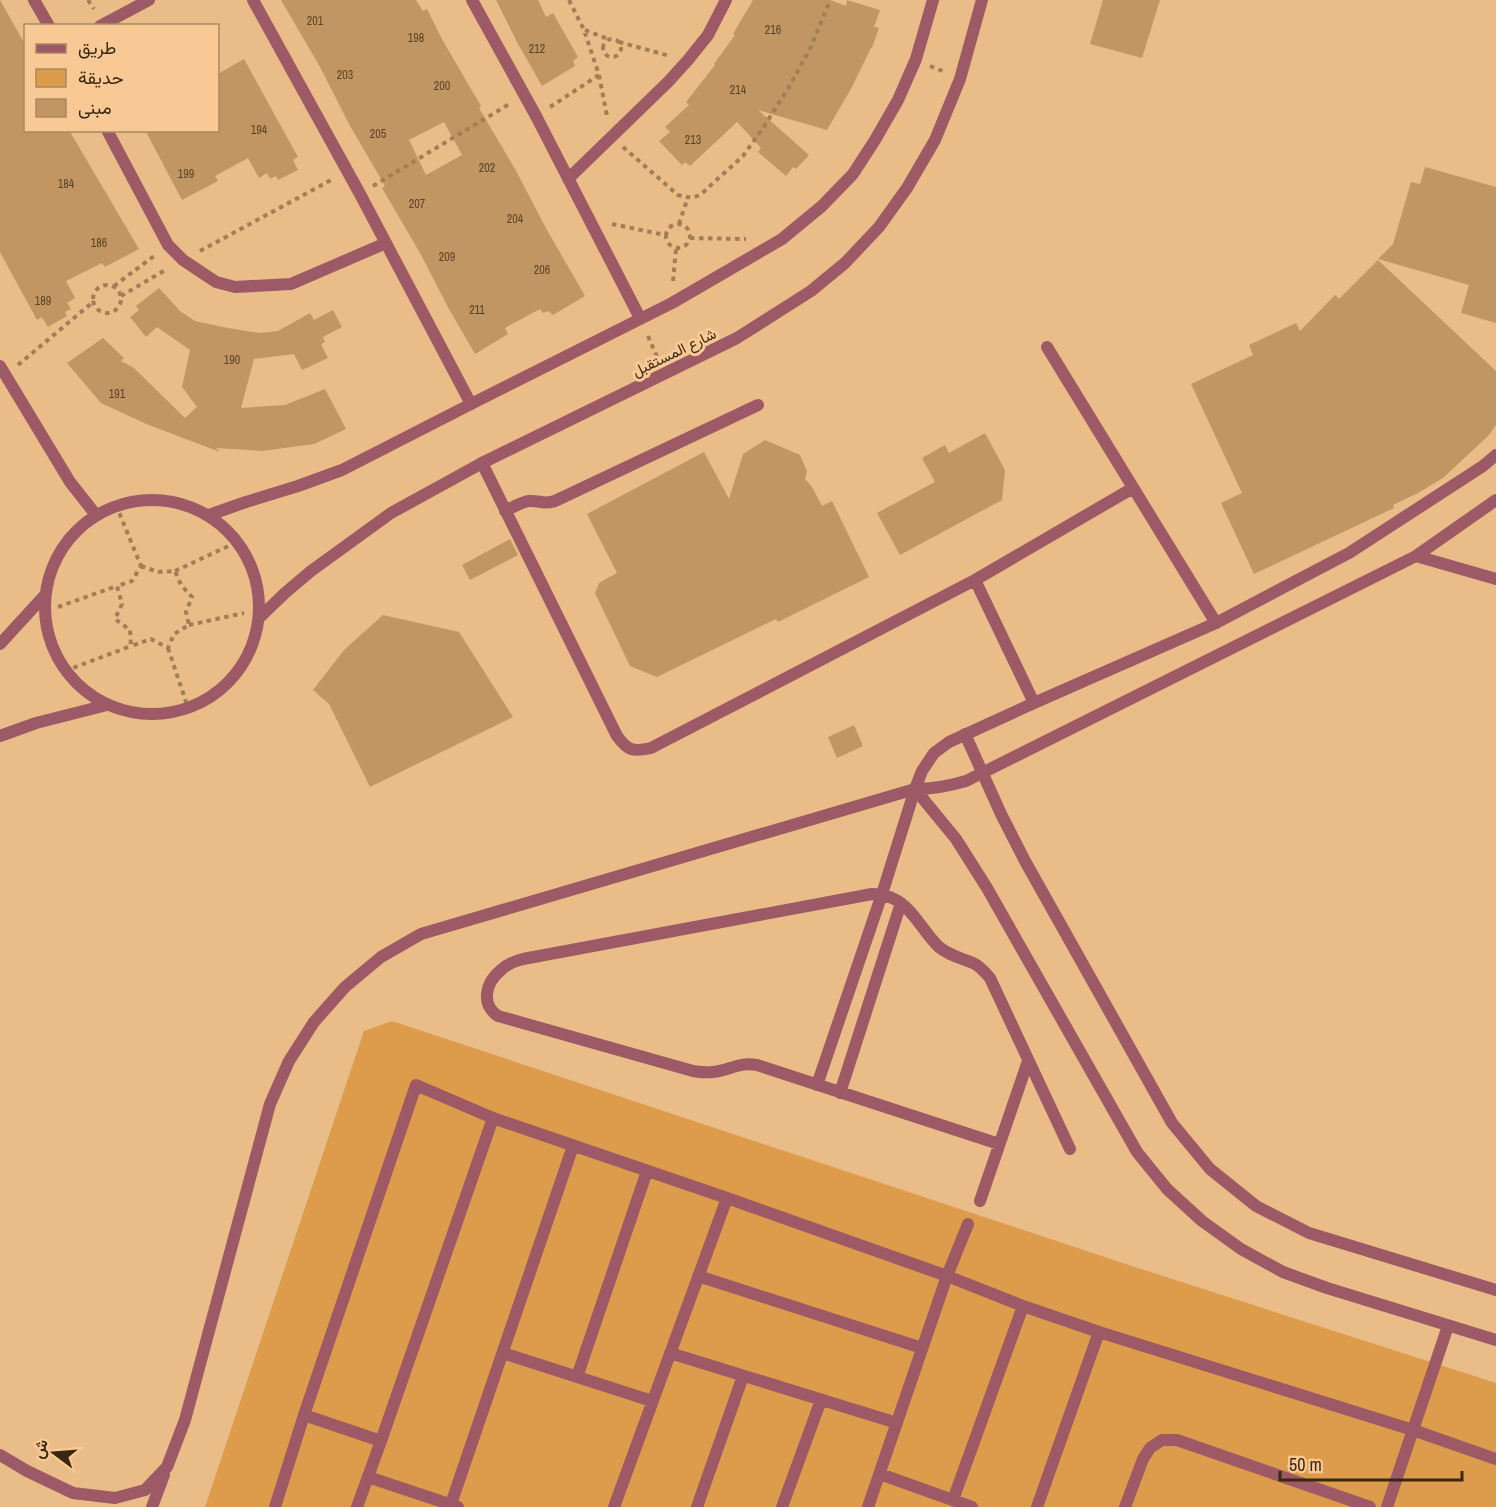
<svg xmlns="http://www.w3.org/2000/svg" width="1496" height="1507" font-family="'Archivo Narrow',Vazirmatn,sans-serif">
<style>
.green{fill:#dd9c4b}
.building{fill:#c29662;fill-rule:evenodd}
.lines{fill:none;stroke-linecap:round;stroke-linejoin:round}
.path{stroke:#a17e57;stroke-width:4;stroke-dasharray:4.5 4.5;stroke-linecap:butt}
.service{stroke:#9d5965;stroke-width:12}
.minor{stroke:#9d5965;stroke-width:12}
.tertiary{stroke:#9d5965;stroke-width:12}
.labels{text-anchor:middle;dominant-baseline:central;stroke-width:6;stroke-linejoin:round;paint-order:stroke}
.number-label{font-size:12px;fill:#5b4326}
.street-label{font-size:15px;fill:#392712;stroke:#f8c994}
</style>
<rect width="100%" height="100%" fill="#eabc87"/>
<path class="green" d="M392,1021l746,247 358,115v124h-1291l159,-476z"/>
<path class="building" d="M0,0l26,46v84h43l70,119 -34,18 -3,-4 -36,18 9,17 -8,5 4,6 -6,3 2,4 -19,11 -6,-10 -5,3 -37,-68z
M281,0h135l7,11 4,-2 16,32 38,65 -2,2 36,61 32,61 38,66 -32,19 -5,-4 -5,2 -3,-4 -35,19 3,6 -33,20 -26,-45 -29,-56 -38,-65 3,-2 -36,-62 -29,-57zM444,122l18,33 -36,20 -17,-35z
M496,0h42l8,17 7,-4 25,44 -5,4 2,5 -33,20 -25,-44z
M753,0h77l16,6 1,-6 33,10 -6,17 5,1 -7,20h-1l-19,39 -25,43 -69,-20 51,45 -13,14 -3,-2 -7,9 -28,-24 3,-4 -24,-26 -47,44 -5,-4 -3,3 -23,-24 11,-9 -5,-5 24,-22 -3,-3 29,-37 -1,-1 21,-29 -2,-1z
M1103,0h57l-18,58 -52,-14z
M244,59l54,98 -5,3 5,10 -20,10 -2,-4 -6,3 -3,-6 -8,5 -11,-20 -33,18 3,5 -36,19 -37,-70h73v-56z
M1425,167l71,20v136l-35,-10 8,-28 -91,-26 15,-15 18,-62 9,2z
M1378,260l118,111v54l-7,10 -46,43 -25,15 -25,12 1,3 -140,66 -33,-71 21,-10 -51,-109 62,-29 -4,-10 47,-22 4,8 35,-36 4,4z
M159,288l21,23 15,10 33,7 32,5 18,-2 32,-18 4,7 19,-10 9,17 -19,10 2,5 -4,2 7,14 -26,12 -8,-16 -40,5 -13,49 44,-3 40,-16 21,40 -32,15 -52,7 -46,-3 4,4 -76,-29 -43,-20 -34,-40 36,-25 21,20 -3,3 13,7 51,50 12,-11 -15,-20 8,-37 -33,-23 -11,10 -16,-20 9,-7 -3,-4z
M985,433l20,37 -3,30 -102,55 -23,-42 58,-31 -13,-24 23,-13 4,8z
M765,440l35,15 7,16 -2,8 7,8 10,19 10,-5 37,76 -91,45 -2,-3 -119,58 -27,-11 -35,-73 4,-10 18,-10 -30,-59 117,-62 25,47 14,-45z
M510,539l8,16 -48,25 -8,-15z
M383,615l76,17 54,85 -143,70 -41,-83 -16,-14 31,-40z
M854,725l9,21 -26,12 -9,-21z"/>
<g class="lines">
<path class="path" d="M88,0l6,9
M569,0l15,30 15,45 8,41
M585,30l23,9
M603 48a9 9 0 1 1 18 0a9 9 0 1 1-18 0Z
M619,42l51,14
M930,66l15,6
M550,107l49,-32
M623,147l55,48c9,3 14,3 22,0l43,-39 20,-28 26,-41 22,-40 19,-47
M373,186l138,-83
M666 236a12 12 0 1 1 24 0a12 12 0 1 1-24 0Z
M612,224l53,11
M679,224l9,-27
M690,238l56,1
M200,251l133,-72
M673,281l3,-32
M93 299a14 14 0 1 1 28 0a14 14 0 1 1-28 0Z
M114,286l40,-30
M121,296l46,-27
M648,336l10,23
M18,365l75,-63
M116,505l25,61
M141,566l17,6 17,-1 6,14 11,12 -6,15 3,13 -15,9 -6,14 -17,-9 -20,7 -1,-16 -15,-11 7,-15 -5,-18 15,-5z
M175,571l62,-29
M58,607l59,-21
M189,625l55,-12
M168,648l20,60
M65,671l66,-25"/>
<path class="service" d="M1047,347l169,276
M482,463l135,273c11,15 16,16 34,12l324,-168 158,-92
M505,511c7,-3 16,-9 24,-10 10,-1 15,4 26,0l203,-96
M975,580l59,123
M817,1085l65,-191 33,-105
M840,1093l61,-190
M493,1118l234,80 220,78 21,-52
M999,1144l-242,-79c-20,-3 -26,5 -44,7 -7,1 -13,0 -20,-1l-195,-55c-18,-12 -12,-34 3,-46 6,-6 14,-9 22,-11l349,-65c10,0 18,2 26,7 17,11 26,32 41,46 11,9 22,11 34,16 7,3 12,9 17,15l80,171
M980,1201l48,-140
M698,1276l224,72
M503,1353l149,48
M670,1353l227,70
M577,1377l70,-206
M0,1455l27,16 46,22 42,5 30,-8 22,-23 18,-47 85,-316 19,-43 25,-39 31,-35 36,-30 40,-23 494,-145
M880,1474l92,33
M368,1477l90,30
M953,1500l70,-194
M451,1504l122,-358
M152,1507l12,-32
M275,1507l29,-92 112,-330 77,33 -112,323 -77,-26
M357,1507l24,-66
M614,1507l113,-309
M697,1507l46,-131
M782,1507l39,-107
M868,1507l79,-231 76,30 76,26 314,98 83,29
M1037,1507l62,-175
M1125,1507l18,-48 7,-11 12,-8h15l193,67"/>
<path class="minor" d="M34,0l15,26
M253,0l107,194 111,210
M472,0l64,116 104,202
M100,26l49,-26
M107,130l61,115 15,15 33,22 19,5 56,-3 95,-41
M568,179l100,-97 20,-22 20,-25 18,-35
M1416,556l80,23
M965,734l36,80 24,47 147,262 38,46 46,37 53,27 187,57
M915,789l41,50 31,49 150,264 30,37 35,32 39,28 42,23 44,16 169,52
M915,789l7,-18 12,-18 15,-11 85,-39 182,-80 133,-70 134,-87 13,-11
M915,789c18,0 34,-3 51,-8l450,-225 80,-56
M1387,1507l61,-181"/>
<path class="tertiary" d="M0,366l70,116 26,33
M45 607a107 107 0 1 1 214 0a107 107 0 1 1-214 0Z
M209,515l37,-13 52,-16 44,-16 129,-66 201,-101 110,-64 40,-33 31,-32 22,-34 23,-40 18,-41 17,-59
M259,618l26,-25 26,-22 80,-58 91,-50 255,-125 74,-47 34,-28 34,-36 28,-39 28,-48 25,-61 22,-79
M0,644l45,-49
M0,736l36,-13 71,-18"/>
</g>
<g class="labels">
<g class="number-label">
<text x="315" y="21">201</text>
<text x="773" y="30">216</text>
<text x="416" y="38">198</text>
<text x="537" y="49">212</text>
<text x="345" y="75">203</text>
<text x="442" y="86">200</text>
<text x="738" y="90">214</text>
<text x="259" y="130">194</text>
<text x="378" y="134">205</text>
<text x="693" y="140">213</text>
<text x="487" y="168">202</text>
<text x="186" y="174">199</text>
<text x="66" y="184">184</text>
<text x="417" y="204">207</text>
<text x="515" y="219">204</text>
<text x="99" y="243">186</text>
<text x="447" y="257">209</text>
<text x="542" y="270">206</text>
<text x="43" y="301">189</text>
<text x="477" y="310">211</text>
<text x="232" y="360">190</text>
<text x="117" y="394">191</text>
</g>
<g class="street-label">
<text transform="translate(674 352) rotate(-26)">شارع المستقبل</text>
</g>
</g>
<rect x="24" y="24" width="195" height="108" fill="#f8c994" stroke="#ac8860" stroke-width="1.5"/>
<rect x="36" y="44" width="30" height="9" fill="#9d5965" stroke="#ac8860" stroke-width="1.5"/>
<text x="78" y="54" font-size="18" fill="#392712">طريق</text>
<rect x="36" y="69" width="30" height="18" fill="#dd9c4b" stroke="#ac8860" stroke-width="1.5"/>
<text x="78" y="84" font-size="18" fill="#392712">حديقة</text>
<rect x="36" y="99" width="30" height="18" fill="#c29662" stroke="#ac8860" stroke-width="1.5"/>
<text x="78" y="114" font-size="18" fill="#392712">مبنى</text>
<g transform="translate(54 1453) rotate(286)" stroke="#f8c994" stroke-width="4.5" paint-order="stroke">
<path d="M0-4.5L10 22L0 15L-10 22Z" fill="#392712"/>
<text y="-9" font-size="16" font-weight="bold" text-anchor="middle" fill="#392712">ش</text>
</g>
<path d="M1280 1471v9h182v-9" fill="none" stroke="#392712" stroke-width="3"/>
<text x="1289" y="1471" font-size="18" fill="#392712" stroke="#f8c994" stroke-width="4.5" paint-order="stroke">50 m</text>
</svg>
